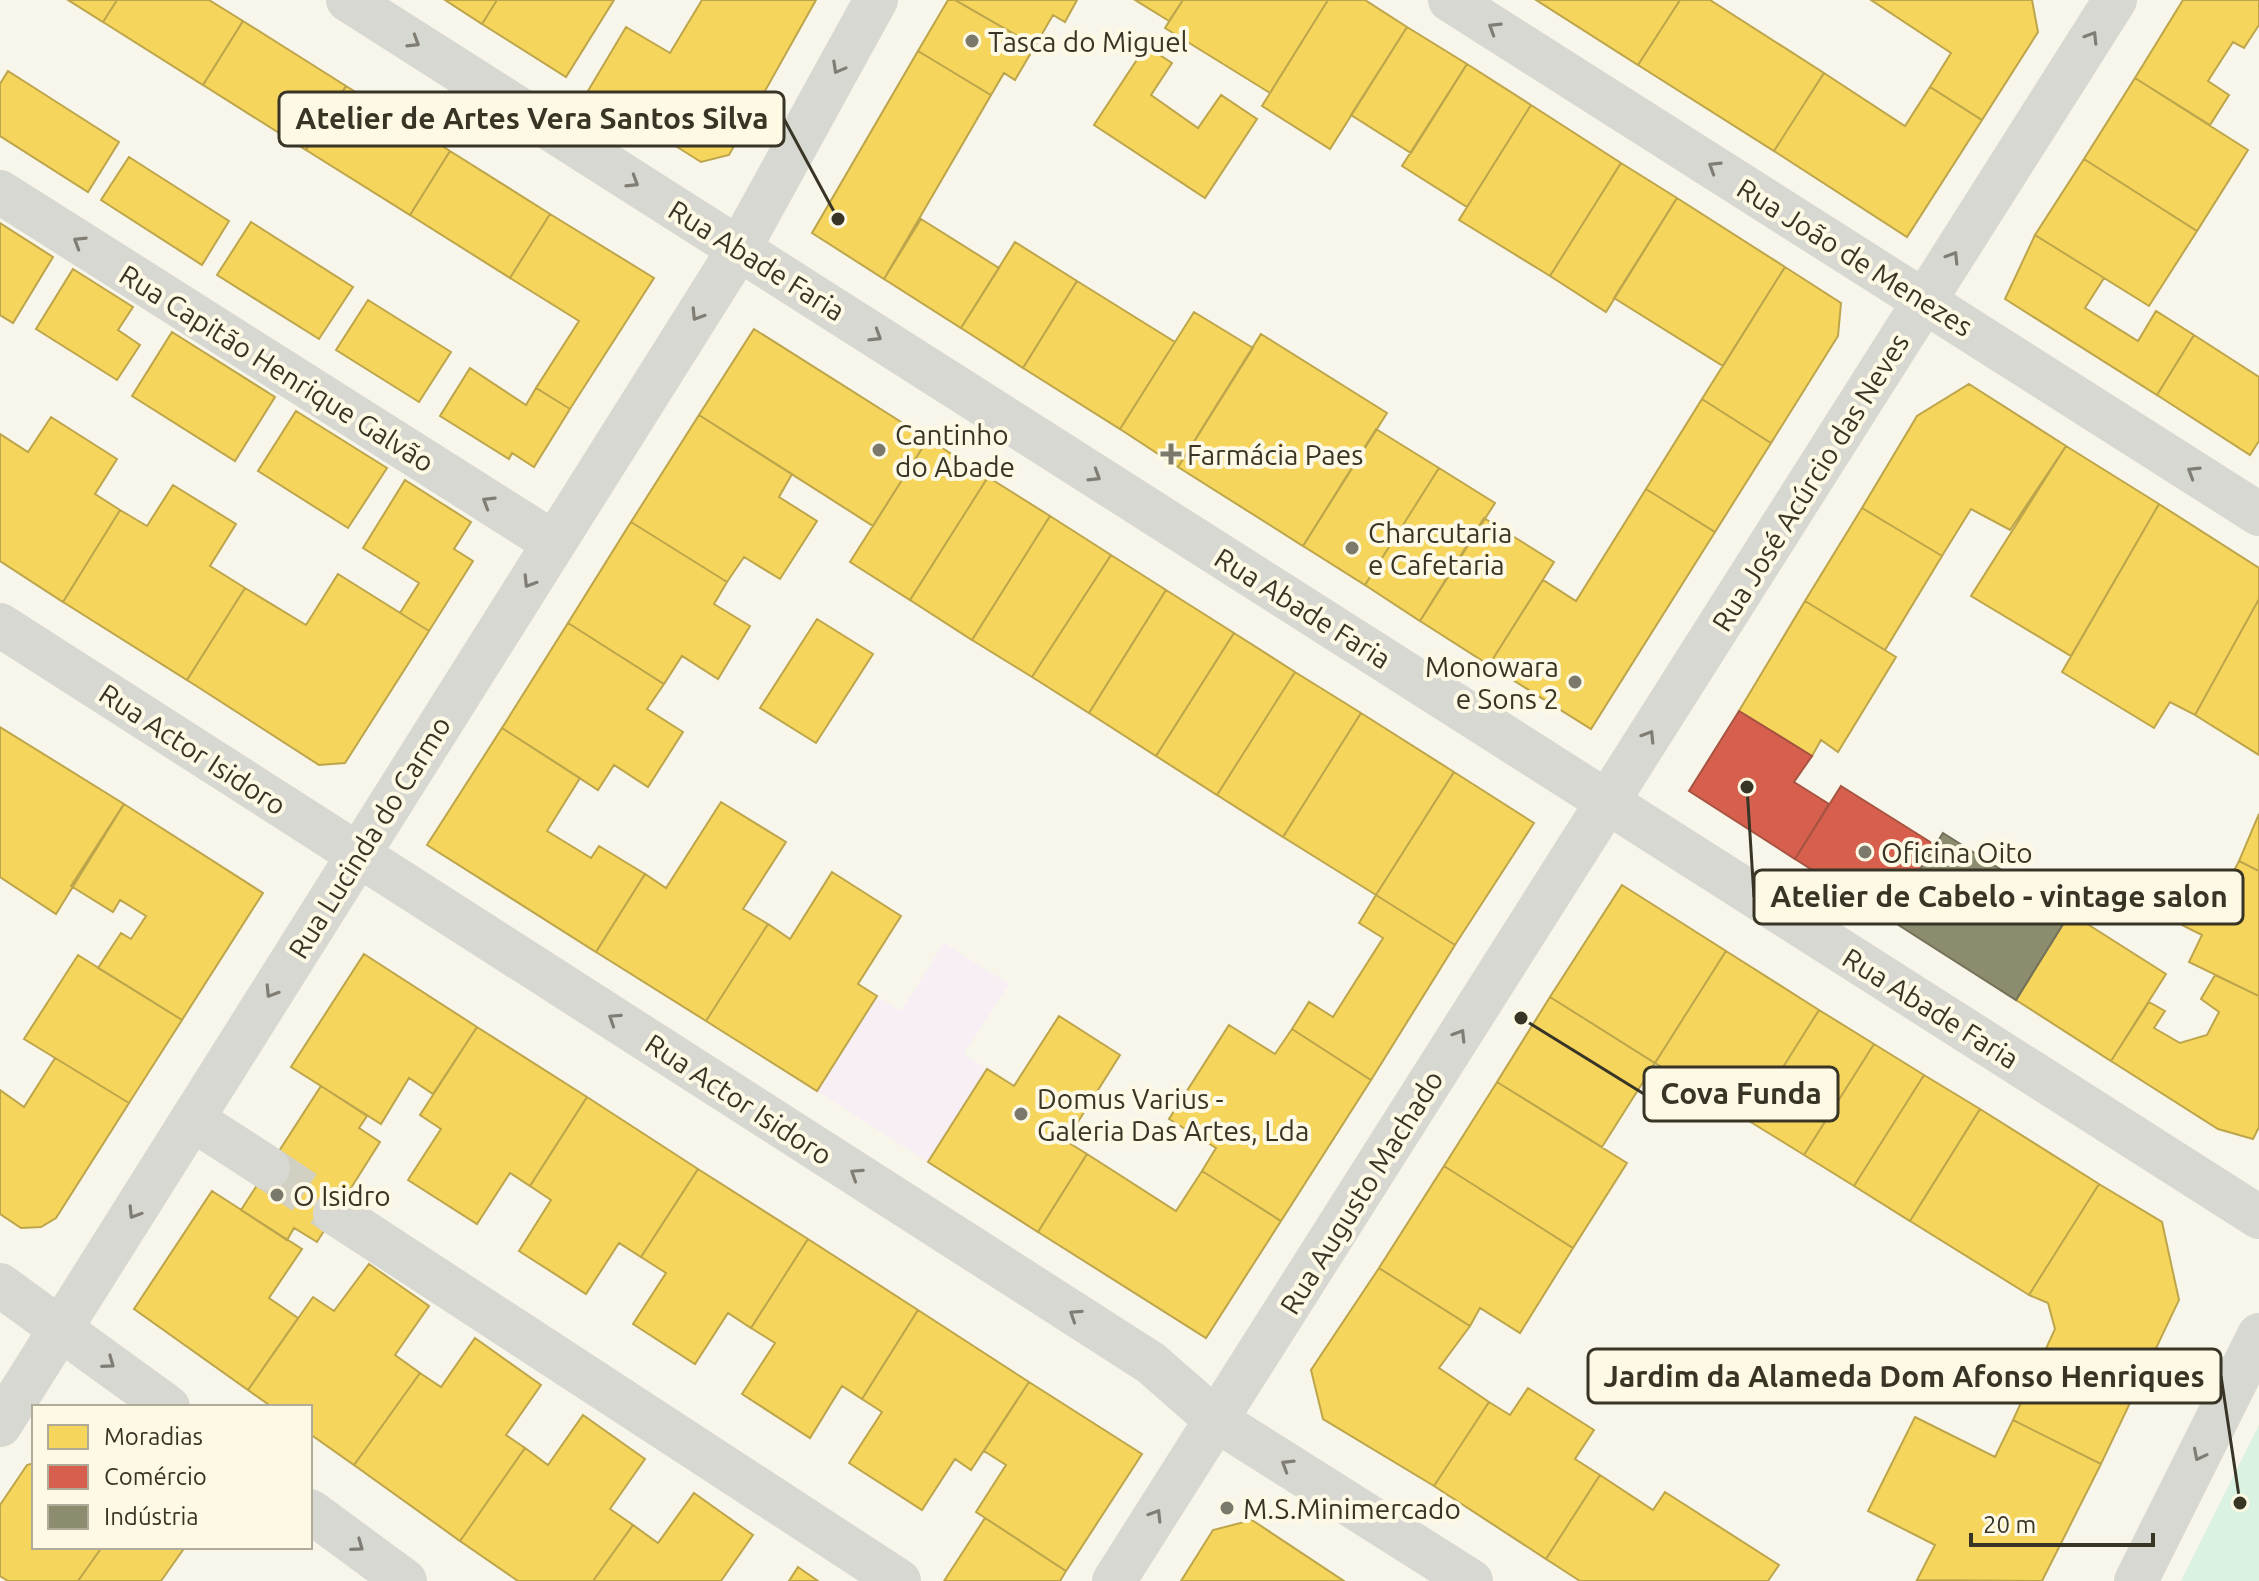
<svg xmlns="http://www.w3.org/2000/svg" width="2259" height="1581" font-family="Ubuntu,sans-serif">
<style>
.commercial{fill:#f7eff4}
.green{fill:#d9f2e1}
.homes{fill:#f6d55c;stroke:#bda54c;stroke-width:2}
.shops{fill:#d6604d;stroke:#a75342;stroke-width:2}
.industry{fill:#8c8c6e;stroke:#737259;stroke-width:2}
.lines{fill:none;stroke-linecap:round;stroke-linejoin:round}
.minor-tunnel{stroke:#d2cfc3;stroke-width:44;stroke-dasharray:44 22;stroke-linecap:butt}
.minor{stroke:#d8d8d3;stroke-width:44}
.major{stroke:#d8d8d3;stroke-width:44}
.oneway{stroke:#807e74}
.poi-dot{fill:#7b796b;stroke:#fef9e4;stroke-width:3}
.labels{text-anchor:middle;dominant-baseline:central;stroke-width:8;stroke-linejoin:round;paint-order:stroke}
.poi-label{font-size:28px;fill:#383527;stroke:#fef9e4;text-anchor:start}
.street-label{font-size:28px;fill:#383527;stroke:#fef9e4}
.leader{fill:none;stroke:#383527;stroke-width:3}
.callout-dot{fill:#383527;stroke:#fef9e4;stroke-width:3}
.callout{fill:#fef9e4;stroke:#383527;stroke-width:3}
.callout-label{font-size:30px;text-anchor:middle;font-weight:bold;fill:#383527}
</style>
<rect width="100%" height="100%" fill="#f8f6ea"/>
<path class="commercial" d="M944,943l65,41 -45,70 23,15 -59,93 -111,-71 60,-95 24,15z"/>
<path class="green" d="M2259,1425v156h-78z"/>
<path class="homes" d="M68,0h49l-14,22z
M117,0h92l34,21 -40,64 -100,-63z
M445,0h52l-15,24z
M497,0h117l-48,77 -84,-53z
M702,0h114l-87,155 -28,7 -113,-71 38,-64 44,26z
M948,0h7l80,46 -20,34 -11,-7 -13,22 -73,-44z
M955,0h122l-12,22 -12,-7 -18,31z
M1135,0h48l-14,21z
M1183,0h145l-58,93 -105,-65z
M1328,0h37l42,27 -77,122 -68,-43z
M1536,0h144l-42,65z
M1680,0h30l114,73 -50,78 -136,-86z
M1871,0h161l6,32 -56,88 -52,-33 21,-34z
M2183,0h76v25l-15,23 -11,-6 -25,39 21,14 -19,30 -75,-47z
M243,21l103,65 -40,64 -103,-65z
M1407,27l60,37 -56,89 -60,-38z
M1146,46l26,17 -21,32 47,33 23,-33 36,24 -52,79 -111,-73z
M918,51l73,44 -107,184 -72,-46z
M1467,64l64,41 -64,102 -65,-41z
M8,71l111,71 -31,50 -88,-56v-52z
M1824,73l81,53 25,-39 52,33 -75,117 -133,-86z
M2135,78l113,72 -51,81 -113,-72z
M346,86l104,65 -40,64 -104,-65z
M1531,105l90,58 -71,113 -91,-56z
M450,151l100,63 -40,64 -100,-63z
M129,157l100,64 -27,44 -101,-65z
M2084,159l113,72 -48,75 -114,-71z
M1621,163l56,35 -71,114 -56,-36z
M1677,198l108,69 -62,99 -109,-68z
M550,214l104,64 -84,131 -34,-21 43,-67 -69,-43z
M921,219l78,49 -38,60 -77,-49z
M251,222l102,65 -34,52 -102,-64z
M0,223l53,34 -40,66 -13,-8z
M2035,235l69,43 -19,30 53,33 18,-30 38,24 -37,60 -152,-96z
M1015,242l62,39 -54,87 -62,-40z
M1785,267l56,36 -3,33 -67,107 -69,-44z
M73,269l60,38 -15,23 22,15 -23,35 -81,-51z
M1077,281l98,61 -55,87 -97,-61z
M368,300l83,52 -32,50 -83,-52z
M1194,312l59,36 -75,119 -58,-38z
M754,329l174,110 -55,87 -174,-111z
M172,332l103,65 -40,64 -103,-65z
M1261,334l126,79 -84,133 -125,-79z
M2194,335l65,42v64l-9,14 -93,-60z
M470,368l56,37 10,-17 34,21 -36,58 -22,-14 -3,6 -69,-43z
M1969,384l97,62 -56,84 -39,-21 -29,47 -80,-48 55,-92z
M1702,399l69,44 -56,89 -69,-43z
M296,411l91,57 -39,60 -90,-57z
M699,415l93,59 -13,23 38,24 -37,58 -36,-22 -17,25 -96,-60z
M51,417l66,42 -22,35 25,16 -57,92 -63,-41v-127l28,18z
M1376,429l63,39 -74,117 -62,-39z
M928,439l60,38 -78,123 -60,-38z
M2066,446l93,58 -88,152 -100,-60z
M1439,468l56,35 -75,118 -55,-36z
M988,477l62,39 -78,124 -62,-40z
M405,480l66,42 -17,27 19,12 -44,70 -29,-18 19,-30 -56,-35z
M173,485l63,39 -26,42 35,22 -58,92 -124,-78 57,-92 27,16z
M1646,489l69,43 -124,197 -102,-64 54,-85 33,21z
M2159,504l100,64v31l-64,116 -25,-13 -16,26 -92,-56z
M1862,508l80,48 -57,94 -80,-49z
M1050,516l61,39 -79,122 -60,-37z
M1484,518l70,44 -65,103 -69,-44z
M631,522l96,60 -13,22 36,22 -32,53 -36,-23 -18,28 -96,-61z
M1111,555l55,35 -77,123 -57,-36z
M338,574l91,57 -84,132 -26,2 -132,-85 58,-92 61,37z
M1166,590l68,43 -78,123 -67,-43z
M2259,599v156l-64,-40z
M1805,601l91,56 -58,95 -17,-12 -9,16 -73,-45z
M817,619l56,35 -57,89 -56,-35z
M568,623l96,61 -17,25 36,23 -35,55 -34,-22 -16,25 -96,-62z
M1234,633l61,39 -78,123 -61,-39z
M1295,672l66,41 -78,124 -66,-42z
M1361,713l93,59 -78,123 -93,-58z
M0,727l124,77 -68,110 -56,-37z
M502,728l78,50 -33,53 44,27 8,-12 46,28 -49,78 -169,-107z
M1454,772l80,51 -79,122 -79,-50z
M721,802l65,40 -43,67 25,15 -62,97 -110,-69 49,-78 21,14z
M124,804l139,89 -81,127 -84,-52 23,-35 10,6 15,-23 -26,-16 -7,12 -42,-26z
M2259,814v57l-20,-10z
M2239,861l20,10v125l-70,-34 13,-27 -20,-10 21,-43 20,10z
M832,872l69,44 -43,68 19,12 -60,95 -111,-70 62,-97 22,15z
M1622,885l104,66 -71,112 -105,-66z
M1376,895l79,50 -84,135 -79,-51 17,-27 24,15 50,-79 -24,-15z
M2070,913l96,61 -55,87 -95,-61z
M1726,951l93,59 -70,111 -94,-58z
M364,954l113,73 -44,67 -24,-16 -28,46 -90,-57z
M78,955l104,65 -53,83 -105,-64z
M2215,975l44,21v131l-6,12 -35,-10 -107,-68 38,-59 16,9 -11,17 26,15 27,-8 12,-23 -18,-13z
M1550,997l105,66 -53,84 -105,-65z
M1819,1010l55,34 -70,111 -55,-34z
M1059,1016l61,39 -54,86 21,13 -49,78 -110,-70 59,-93 27,17z
M1229,1025l46,29 17,-25 79,51 -90,141 -79,-50 14,-23 -47,-29z
M477,1027l110,70 -57,89 -20,-13 -33,51 -69,-44 33,-51 -21,-14z
M1874,1044l50,31 -70,111 -50,-31z
M55,1058l74,45 -73,115 -15,9 -20,1 -21,-14v-124l24,17z
M1924,1075l56,34 -70,112 -56,-35z
M1497,1082l130,81 -54,85 -129,-82z
M321,1086l46,30 -8,12 21,14 -63,100 -23,-14 -7,12 -46,-30z
M587,1097l111,72 -57,88 -22,-14 -33,51 -67,-43 32,-51 -21,-14z
M1980,1109l119,75 -70,111 -119,-74z
M1087,1154l89,57 26,-40 79,50 -75,117 -168,-106z
M1444,1166l129,82 -53,85 -40,-25 -10,18 -91,-58z
M698,1169l110,70 -57,89 -23,-15 -33,51 -62,-40 33,-51 -25,-16z
M2099,1184l63,38 17,78 -78,164 -88,-44 42,-91 -7,-26 -19,-8z
M212,1191l90,58 -33,49 29,20 -50,72 -114,-81z
M808,1239l110,71 -56,89 -20,-13 -32,52 -68,-44 33,-51 -24,-15z
M369,1264l60,42 -34,49 25,18 -66,92 -44,-31v-27h-38l-24,-17 65,-93 21,14z
M1379,1268l91,58 -31,42 50,34 -55,84 -111,-67 -12,-49z
M918,1310l111,72 -58,88 -16,-11 -33,51 -73,-47 33,-51 -20,-13z
M475,1338l66,47 -35,50 19,13 -65,93 -106,-76 66,-92 21,14z
M1029,1382l113,72 -76,117 -90,-59 30,-47 -22,-14z
M1528,1388l66,42 -19,29 25,16 -54,84 -112,-73 55,-84 21,13z
M583,1415l62,44 -35,50 23,16 -40,56h-75l-58,-40 65,-93 23,17z
M1915,1417l80,40 18,-37 88,44 -59,117 -125,-1 18,-35 -67,-34z
M34,1463v84h68l-24,34h-70l-8,-5v-71l27,-40z
M1600,1475l53,35 12,-18 114,73 -11,16h-188l-34,-22z
M694,1493l59,42 -32,46h-128l40,-56 25,18z
M985,1518l81,53 -6,10h-116z
M1252,1520l92,61h-163l32,-51z
M102,1547h83l-24,34h-83z
M798,1567l20,14h-29z"/>
<path class="shops" d="M1739,711l73,45 -18,26 35,22 -34,55 -106,-68z
M1841,786l94,59 -46,74 -94,-60z"/>
<path class="industry" d="M1943,833l127,80 -54,87 -127,-81z"/>
<g class="lines">
<path class="minor-tunnel" d="M268,1168l67,45"/>
<path class="minor" d="M348,0l1911,1217
M1450,0l809,514
M0,192l554,351
M0,625l1151,738 65,57 255,161
M192,1119l76,49
M335,1213l564,368
M0,1285l168,122
M0,1425l739,-1176 137,-249
M310,1511l95,70
M1114,1581l1001,-1581"/>
<path class="major" d="M2136,1581l123,-246"/>
</g>
<defs><path id="oneway-chevron" d="M-2-3.5L2.5 0L-2 3.5" fill="none" stroke-width="1.6" stroke-linecap="round" stroke-linejoin="round" transform="scale(2)"/></defs>
<g class="oneway">
<use href="#oneway-chevron" transform="translate(1494 28) rotate(-148)"/>
<use href="#oneway-chevron" transform="translate(2092 37) rotate(-58)"/>
<use href="#oneway-chevron" transform="translate(414 42) rotate(32)"/>
<use href="#oneway-chevron" transform="translate(838 68) rotate(119)"/>
<use href="#oneway-chevron" transform="translate(1714 167) rotate(-148)"/>
<use href="#oneway-chevron" transform="translate(633 182) rotate(32)"/>
<use href="#oneway-chevron" transform="translate(79 242) rotate(-148)"/>
<use href="#oneway-chevron" transform="translate(1953 257) rotate(-58)"/>
<use href="#oneway-chevron" transform="translate(697 315) rotate(122)"/>
<use href="#oneway-chevron" transform="translate(876 336) rotate(32)"/>
<use href="#oneway-chevron" transform="translate(2193 472) rotate(-148)"/>
<use href="#oneway-chevron" transform="translate(1095 476) rotate(32)"/>
<use href="#oneway-chevron" transform="translate(488 502) rotate(-148)"/>
<use href="#oneway-chevron" transform="translate(529 582) rotate(122)"/>
<use href="#oneway-chevron" transform="translate(1649 736) rotate(-58)"/>
<use href="#oneway-chevron" transform="translate(271 992) rotate(122)"/>
<use href="#oneway-chevron" transform="translate(614 1019) rotate(-147)"/>
<use href="#oneway-chevron" transform="translate(1460 1035) rotate(-58)"/>
<use href="#oneway-chevron" transform="translate(856 1174) rotate(-147)"/>
<use href="#oneway-chevron" transform="translate(134 1213) rotate(122)"/>
<use href="#oneway-chevron" transform="translate(1075 1315) rotate(-147)"/>
<use href="#oneway-chevron" transform="translate(109 1363) rotate(36)"/>
<use href="#oneway-chevron" transform="translate(2199 1455) rotate(117)"/>
<use href="#oneway-chevron" transform="translate(1287 1465) rotate(-148)"/>
<use href="#oneway-chevron" transform="translate(1156 1515) rotate(-58)"/>
<use href="#oneway-chevron" transform="translate(358 1546) rotate(36)"/>
</g>
<g class="poi-dot">
<circle cx="972" cy="41" r="8"/>
<circle cx="879" cy="450" r="8"/>
<path d="M1167 442h8v8h8v8h-8v8h-8v-8h-8v-8h8z"/>
<circle cx="1352" cy="548" r="8"/>
<circle cx="1575" cy="682" r="8"/>
<circle cx="1865" cy="852" r="8"/>
<circle cx="1021" cy="1114" r="8"/>
<circle cx="277" cy="1195" r="8"/>
<circle cx="1227" cy="1508" r="8"/>
</g>
<g class="labels">
<g class="poi-label">
<text x="988" y="41">Tasca do Miguel</text>
<text x="895" y="434">Cantinho<tspan x="895" dy="32">do Abade</tspan></text>
<text x="1187" y="454">Farmácia Paes</text>
<text x="1368" y="532">Charcutaria<tspan x="1368" dy="32">e Cafetaria</tspan></text>
<text x="1559" y="666" text-anchor="end">Monowara<tspan x="1559" dy="32">e Sons 2</tspan></text>
<text x="1881" y="852">Oficina Oito</text>
<text x="1037" y="1098">Domus Varius -<tspan x="1037" dy="32">Galeria Das Artes, Lda</tspan></text>
<text x="293" y="1195">O Isidro</text>
<text x="1243" y="1508">M.S.Minimercado</text>
</g>
<g class="street-label">
<text transform="translate(1855 257) rotate(32)">Rua João de Menezes</text>
<text transform="translate(757 260) rotate(32)">Rua Abade Faria</text>
<text transform="translate(277 368) rotate(32)">Rua Capitão Henrique Galvão</text>
<text transform="translate(1810 482) rotate(-58)">Rua José Acúrcio das Neves</text>
<text transform="translate(1303 608) rotate(32)">Rua Abade Faria</text>
<text transform="translate(193 749) rotate(33)">Rua Actor Isidoro</text>
<text transform="translate(369 837) rotate(-58)">Rua Lucinda do Carmo</text>
<text transform="translate(1931 1008) rotate(32)">Rua Abade Faria</text>
<text transform="translate(739 1099) rotate(33)">Rua Actor Isidoro</text>
<text transform="translate(1361 1192) rotate(-58)">Rua Augusto Machado</text>
</g>
</g>
<path class="leader" d="M838 219L784 119M1747 787L1754 897M1521 1018L1644 1094M2240 1503L2221 1376"/>
<g class="callout-dot">
<circle cx="838" cy="219" r="8"/>
<circle cx="1747" cy="787" r="8"/>
<circle cx="1521" cy="1018" r="8"/>
<circle cx="2240" cy="1503" r="8"/>
</g>
<g class="callout">
<rect x="279" y="92" width="505" height="54" rx="8"/>
<rect x="1754" y="870" width="489" height="54" rx="8"/>
<rect x="1644" y="1067" width="194" height="54" rx="8"/>
<rect x="1588" y="1349" width="633" height="54" rx="8"/>
</g>
<g class="callout-label">
<text x="532" y="129">Atelier de Artes Vera Santos Silva</text>
<text x="1999" y="907">Atelier de Cabelo - vintage salon</text>
<text x="1741" y="1104">Cova Funda</text>
<text x="1904" y="1387">Jardim da Alameda Dom Afonso Henriques</text>
</g>
<rect x="32" y="1405" width="280" height="144" fill="#fef9e4" stroke="#afab98" stroke-width="2"/>
<rect x="48" y="1425" width="40" height="24" fill="#f6d55c" stroke="#afab98" stroke-width="2"/>
<text x="104" y="1445" font-size="24" fill="#383527">Moradias</text>
<rect x="48" y="1465" width="40" height="24" fill="#d6604d" stroke="#afab98" stroke-width="2"/>
<text x="104" y="1485" font-size="24" fill="#383527">Comércio</text>
<rect x="48" y="1505" width="40" height="24" fill="#8c8c6e" stroke="#afab98" stroke-width="2"/>
<text x="104" y="1525" font-size="24" fill="#383527">Indústria</text>
<path d="M1971 1533v12h182v-12" fill="none" stroke="#383527" stroke-width="4"/>
<text x="1983" y="1533" font-size="24" fill="#383527" stroke="#fef9e4" stroke-width="6" paint-order="stroke">20 m</text>
</svg>
